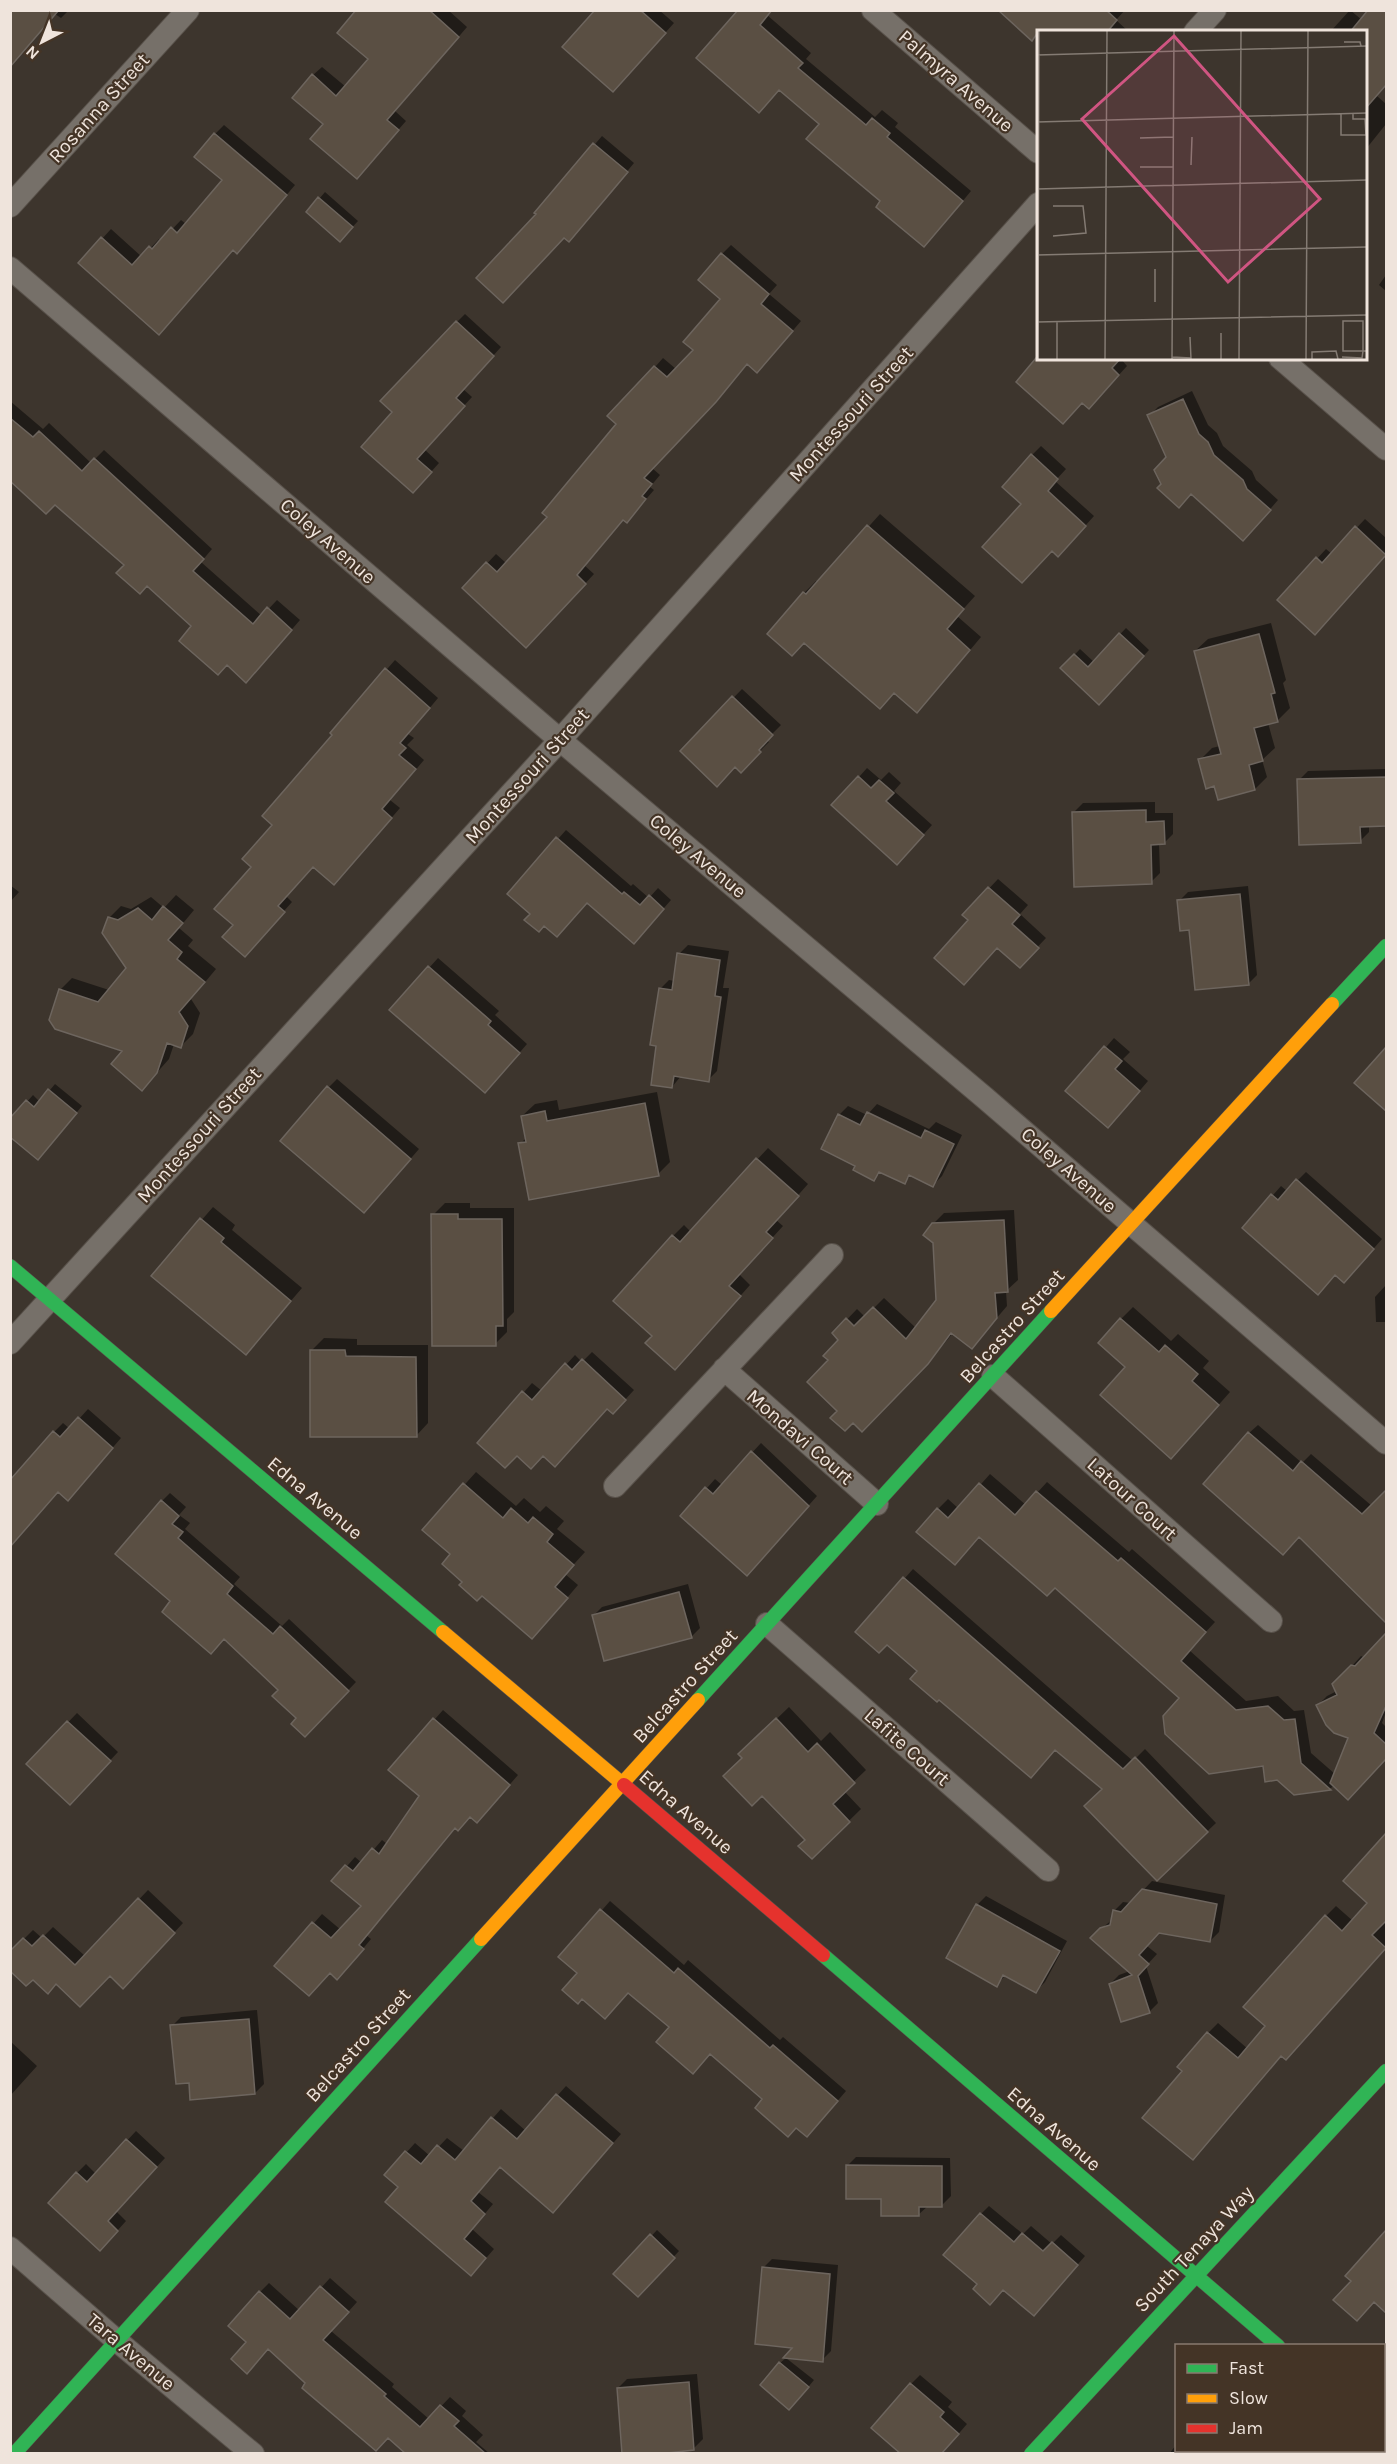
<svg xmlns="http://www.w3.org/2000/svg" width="1397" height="2464" font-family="Karla,sans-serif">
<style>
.shadow{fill:#0007}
.building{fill:#5a4f43;stroke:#6d655e;stroke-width:1.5}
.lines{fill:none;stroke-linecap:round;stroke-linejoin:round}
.street-casing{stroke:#58514a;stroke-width:24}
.fast-casing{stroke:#58514a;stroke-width:15}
.slow-casing{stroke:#58514a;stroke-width:15}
.jam-casing{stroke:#58514a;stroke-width:15}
.street{stroke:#767069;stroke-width:22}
.fast{stroke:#30b455;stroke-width:14}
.slow{stroke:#ff9f0a;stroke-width:14}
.jam{stroke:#e5322d;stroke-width:14}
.labels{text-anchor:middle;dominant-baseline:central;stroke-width:4.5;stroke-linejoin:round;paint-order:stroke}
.street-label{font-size:20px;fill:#efe4dc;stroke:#443426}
.inset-road{fill:none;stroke:#847b73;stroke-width:1.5}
.view{fill:#d05582;fill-opacity:0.15;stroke:#d05582;stroke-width:3}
.inset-edge{fill:none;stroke:#efe4dc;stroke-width:3}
</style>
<rect width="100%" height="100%" fill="#3d352d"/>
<path class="shadow" d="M10,10h59l-8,8 -6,-4 -43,50z
M358,10h90l19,17 -72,84 11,10 -41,47 -39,-44 -13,-49 9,-8 24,20 24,-28z
M597,10h62l15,13 -52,58z
M739,10l28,5 44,38 -5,6 69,58 7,-7 16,13 -3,4 76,64 -38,46 -51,-36 -61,-77z
M1000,10h125l-9,10 13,12h-91l-6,7z
M1350,10l12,10 8,-10h16v74l-9,12 9,8v20l-20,25v-117h-36z
M224,125l71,60 -49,58 -12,6 -66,75 -88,-61 31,-34 31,28 17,-18 2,2 20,-21 5,4 38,-44 -9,-46z
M602,136l32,27 -57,69 -39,-18 -2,-1z
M325,192l33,29 -12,13 -38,-22z
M731,245l46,40 -8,9 32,27 -35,41 -18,1 -96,105 8,7 -10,12 4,3 -19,22 -11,6 -40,47 10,9 -59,63 -71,-49 32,-34 10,9 43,-46 69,-93 37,-57 8,-9 13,11 19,-19 27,-51v-45z
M1386,275v16l-7,-6z
M465,314l36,33 -38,42 9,8 -48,52 15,14 -18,20 -27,-71 63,-90z
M1120,358l7,8 -29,32 -16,3z
M1192,391l16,34 9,8 6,13 29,25 4,9 22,20 -26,30 -61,-37 -28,-9 5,-27 -19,-41 9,-9z
M10,401l33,28 6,-6 42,40 13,-13 108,99 -11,13 61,54 15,-16 23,20 -45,52 -62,-46 -138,-123 -45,-24z
M1041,446l25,23 -11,12 39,35 -27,30 -44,-42 9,-49z
M880,514l95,82 -18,20 24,21 -52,62 -34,-7 -90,-51 -1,-48 12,-12 2,2z
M1365,519l21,19v16l-62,70 -45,-24 47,-51 6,5z
M1271,623l15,57 -3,3 7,25 -12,12 -10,3 7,25 -13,12 5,17 -12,12 -40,-5 -15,-24 12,-12 8,-2 -25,-95 13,-12z
M1126,628l23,22 -44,47 -43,-29 18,-19 14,13z
M395,660l43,38 -30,36 6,4 -7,7 17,15 -34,40 10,8 -57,66 -29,-9 -28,31 6,6 -39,44 -18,-21 18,-58 21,-43 60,-90 -2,-2z
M742,689l39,36 -15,15 3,2 -28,28 -6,-5 -53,-14z
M867,768l14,12 8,-8 12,11 -7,8 38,34 -26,29 -47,-77z
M1386,769v55l-17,1v7l-9,9 -61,-61 9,-9z
M1155,802v11h18v21l-9,9h-5l1,30 -9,9 -77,-70 9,-9z
M566,830l65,56 2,-2 16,14 9,-10 13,12 -29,33 -55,-32 -55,13 -23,-20z
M998,879l30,26 -8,9 26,24 -18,19 -30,-10 -34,-32z
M10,885l9,7 -9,10z
M1248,886l9,89 -9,9 -57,-56 -12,-27 9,-9z
M176,895l18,15 -15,18 14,12 -5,6 28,23 -25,30 9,14 -7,21 -12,12 -7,-2 -5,15 -16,18 -93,-87 12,-12 37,12 19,-22 -19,-50 12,-12 10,3 20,-12 13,11z
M688,945l41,6 -6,37h6l-12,83 -9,9 -27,-4 -9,11 -12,-98 9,-9 6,1 4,-27z
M438,958l61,53 -4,4 32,29 -33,38 -102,-73z
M1114,1038l16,14 -7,7 25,22 -31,36 -49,-26z
M1386,1049v60l-29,-26z
M337,1079l82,70 -46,53 -45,-114z
M55,1084l27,22 -38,46 -34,-31 23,-26 7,7z
M657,1092l13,70 -12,12 -138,-30 7,-7 -5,-21 13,-12 22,-4 2,10z
M877,1104l52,25 7,-7 26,13 -20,41 -9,9 -21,-10 -8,7 -22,-11 -8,8 -35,-64 9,-9 19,9z
M768,1148l40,36 -32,36 7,6 -44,48 11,11 -64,72 -32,-22 19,-99 11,-11 7,7z
M1306,1172l76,67 -29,33 -17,1 -92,-45 37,-42 6,5z
M445,1203h25v5h44v104l-7,7v13l-12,12 -62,-129z
M213,1207l22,18 -3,5 70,58 -56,65 -93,-77z
M1014,1210l4,70 -12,11 1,15 -35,41 -19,-14 -15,18 -76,79 -23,-19 -9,-51 10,-20 -6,-7 23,-24 8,8 19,-19 32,30 21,-28 -4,-76 11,-11z
M1386,1285v37h-10l-1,-25z
M1133,1307l38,34 7,-7 31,27 -6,7 27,24 -47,53 -56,-79 -6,-47z
M324,1338l33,1v6h71v78l-12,13 -105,-85z
M592,1352l42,38 -12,13 -14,4 -65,48 -26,-1 -38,-11 53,-60 10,8 33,-36 7,7z
M88,1409l33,29 -45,52 -18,1 -4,-59 9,-9 7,6z
M1258,1425l44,38 9,-9 61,52 14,-14v129l-86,-86 -51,-102z
M761,1443l56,53 -61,69 -74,-49 33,-37 7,6z
M476,1472l40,34 8,-8 16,14 6,-6 18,15 -7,8 28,23 -20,22 13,11 -34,40 -62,-31 -18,-13 -12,-27 -27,-25z
M990,1474l36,31 21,-23 82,70 3,-3 83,73 -26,28 57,51 32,-5 16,15 10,-1 7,43 24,21 15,-37 -32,-32 9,-9 10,-5 15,-25 9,-10 4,2 19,-20 2,3v43l-3,11 3,-2v19l-4,11 4,4v30l-29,32 -23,-4 -3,3 -36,6 -31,-29 -83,-67 -126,-112 -75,-51 -16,18 -26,-44 10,-10 11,10z
M170,1493l16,14 -7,8 11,8 -5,6 55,48 -6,7 48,42 7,-7 67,63 -43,45 -15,-9 -18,-28 -55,-52 -14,14 -38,-51 -11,-100z
M913,1569l220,192 12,-12 71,74 -59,56 -53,-91 -48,-40 -137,-78 -31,-27 -31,-11z
M688,1584l12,44 -9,9 -98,-21 9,-9z
M789,1707l32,34 9,-9 36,38 -22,21 17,18 -49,48 -5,-17 -67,-86z
M443,1710l75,65 -32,37 -16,4 -14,11 -90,108 5,4 -25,30 -16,2 -54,-5 46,-52 19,16 22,-24 -29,-25 21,-24 7,6 20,-23 5,4 34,-48 -31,-26z
M77,1713l41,39 -48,51 -42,-39z
M1386,1835v111l-90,102 -14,6 -98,16 24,-37 10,-10 30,26 19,-23 59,-110 10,-10 17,15 16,-18 -24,-22z
M1152,1881l73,14 -6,37 -9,9 -51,-10 -12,15 10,8 -11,12 12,37 -9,9 -39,-28 9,-9 11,-4 -29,-42 12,-10 1,-8 9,-9 8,1z
M148,1890l35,33 -51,55 -22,-4 -53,9 -47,-30 23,-23 9,8 11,-11 32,29z
M986,1896l81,45 -22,41 -9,9 -30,-16 -10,10 -48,-27 29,-53z
M610,1901l74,64 4,-5 92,80 3,-3 63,54 -30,35 -51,-27 -54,-47 -40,-25 -42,-36 -50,-18 -18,-16z
M257,2010l7,74 -9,9 -65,-12 -18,-55 9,-9z
M10,2041l27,25 -27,30z
M566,2086l55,48 -59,68 -62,-36 -22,26 15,12 -21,25 22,20 -14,16 -94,-90 29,-32 15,13 17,-18 17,13 37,-42 25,22z
M136,2131l29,27 -49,53 10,10 -17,19 -32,-67 9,-9 10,10z
M856,2157l94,1 1,38 -9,9 -14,1 -10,9 -35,-18 -36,-31z
M989,2206l34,28 8,-8 21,18 9,-9 24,21 -43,50 -38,-18 -25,-4 2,-70z
M657,2230l22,21 -41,44 -22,-21z
M1386,2232v79l-39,-35z
M772,2259l66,6 -7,86 -9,9 -27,-14 -32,-78z
M330,2278l27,24 -26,29 63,53 -2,3 37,32 21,-22 16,14 -4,5 21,19 -7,7 14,12h-82l-20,-18 -80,-53 -39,-35 -21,-6 12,-50 9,-9 31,28z
M786,2358l28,22 -19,23 -15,-40z
M697,2374l6,65 -9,9 -27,2v4h-43l-6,-66 9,-9z
M920,2375l32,27 -4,5 19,17 -26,30h-13l-10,-10 -7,-60z
M1176,2445v5h73l4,4h-84z"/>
<path class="building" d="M10,10h49l-49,57z
M356,10h73l30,27 -72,83 12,10 -42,49 -47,-40 13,-15 -31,-26 20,-24 24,22 32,-37 -31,-26z
M595,10h45l26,23 -53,59 -51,-45z
M738,10h34l-12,15 43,38 -5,5 68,57 6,-7 18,15 -3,4 76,64 -39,46 -48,-40 4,-6 -74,-62 13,-15 -40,-34 -20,23 -63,-55z
M998,10h108l11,10 -10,12h-69l-6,9z
M1368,10h18v75l-21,24v-77h-15z
M214,133l73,62 -50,59 -4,-4 -74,85 -81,-72 23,-26 31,28 17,-19 3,3 19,-22 6,6 45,-53 -28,-23z
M593,143l35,29 -59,70 -5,-4 -61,65 -27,-25 60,-64 -2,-1z
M318,197l35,30 -13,15 -34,-30z
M721,253l48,41 -8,10 32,27 -36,42 -10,-9 -31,38 -72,76 8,6 -10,12 4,3 -19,24 -4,-3 -46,55 9,9 -60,64 -64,-60 24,-26 11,10 50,-55 -5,-4 74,-89 -9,-8 47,-50 13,11 26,-27 -10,-8 37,-43 -22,-19z
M456,321l38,35 -38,42 9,8 -48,53 15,13 -19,21 -52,-46 31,-35 -12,-11z
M1036,358h85l-9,10 7,7 -30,34 -7,-6 -19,21 -47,-42z
M1183,399l16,35 9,8 6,13 29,25 4,9 24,21 -28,31 -52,-47 -12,14 -22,-20 4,-4 -7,-14 12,-13 -19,-42z
M10,418l23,19 6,-6 43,40 12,-13 110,101 -11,12 60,53 14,-17 25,23 -46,53 -19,-18 -9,10 -39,-34 12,-15 -44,-40 -7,8 -24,-21 8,-8 -69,-60 -9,9 -36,-33z
M1031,454l27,25 -10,12 38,35 -28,31 -6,-6 -30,32 -40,-36 39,-43 -19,-17z
M867,525l97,84 -17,20 23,21 -53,63 -23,-20 -14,16 -76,-66 -12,13 -25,-22 36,-42 3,2z
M1355,526l31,29 -71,80 -38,-35 39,-43 6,6z
M1119,633l25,23 -45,49 -39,-37 14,-14 14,13z
M1259,634l16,59 -4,1 7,28 -24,6 9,33 -14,4 6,25 -37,10 -4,-14 -8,3 -8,-30 23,-5 -27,-103z
M385,668l45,40 -30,35 6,5 -7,7 17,14 -34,40 10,9 -58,67 -21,-18 -35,39 7,6 -40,45 -23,-20 11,-12 -19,-16 37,-42 -9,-8 30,-34 -10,-9 70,-81 -2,-2z
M732,696l41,39 -14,15 2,2 -20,21 -6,-6 -18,20 -37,-36z
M858,776l13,12 8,-8 15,13 -8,8 38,34 -27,30 -66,-60z
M1386,777v49l-26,1 1,16 -62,2 -2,-66z
M1146,810v12l18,-1 1,23 -14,1 1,39 -78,3 -2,-75z
M556,837l66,57 2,-2 16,13 9,-10 15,14 -30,35 -47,-41 -30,34 -13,-11 -5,6 -15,-12 6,-6 -23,-20z
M988,887l32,28 -8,9 27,24 -19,20 -23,-20 -33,37 -30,-27 34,-38 -6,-5z
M1240,894l9,91 -54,5 -6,-60 -9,1 -3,-31z
M163,906l20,17 -15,17 14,12 -5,7 28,23 -26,30 9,14 -7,22 -14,-5 -10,30 -15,18 -31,-27 11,-13 -67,-22 -6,-9 10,-31 39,13 28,-34 -24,-35 6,-16 10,3 20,-12 14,12z
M677,953l43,7 -5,36 6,1 -12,85 -35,-6 -2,12 -21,-3 5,-39 -6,-1 9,-57 13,2z
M428,966l63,55 -3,4 32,28 -35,40 -96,-83z
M1104,1046l18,15 -7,8 25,22 -32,37 -43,-37z
M1386,1047v64l-32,-28z
M327,1086l84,73 -47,54 -84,-72z
M48,1089l29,24 -39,47 -28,-23v-19l16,-18 8,7z
M645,1103l14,73 -130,24 -11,-57 8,-1 -5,-26 24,-5 2,10z
M867,1112l54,26 4,-8 29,14 -21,43 -24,-12 -4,9 -26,-12 -5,9 -21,-11 2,-4 -34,-17 17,-35 22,11z
M756,1158l43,38 -33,36 7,6 -44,48 12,10 -66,74 -30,-27 7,-7 -39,-35 59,-66 8,7z
M1296,1179l78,70 -30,34 -9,-8 -17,20 -76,-67 29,-34 7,6z
M431,1214h27v5h44l1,107h-7v20h-64z
M200,1218l24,20 -3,4 70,59 -45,54 -95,-79z
M1004,1220l4,72 -13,1 2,25 -25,31 -21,-16 -23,31 -66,68 -9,-9 -8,8 -15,-13 7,-7 -30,-29 21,-22 -5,-4 15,-16 -6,-7 14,-15 8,8 19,-19 33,32 30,-39 -3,-57 -10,-8 9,-12z
M1120,1318l39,34 6,-7 33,29 -6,7 27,24 -48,54 -71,-64 25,-28 -27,-24z
M310,1350h35l1,6 70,1 1,80h-107z
M582,1359l44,41 -13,14 -6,-5 -52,58 -12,-11 -12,13 -14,-13 -12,12 -28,-25 45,-52 10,9 33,-37 7,7z
M78,1417l35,31 -45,53 -10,-9 -48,55v-67l43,-49 7,6z
M1248,1432l45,39 8,-10 61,53 24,-24v133l-87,-86 -16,18 -80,-71z
M751,1451l58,55 -62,70 -67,-60 25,-29 8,7z
M463,1483l40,35 8,-10 17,15 5,-6 20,17 -6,8 27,23 -19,22 13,11 -36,41 -50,-43 -5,5 -18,-16 3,-3 -20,-18 8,-10 -28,-24z
M979,1483l36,32 21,-24 82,70 3,-3 55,48 30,26 -25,29 55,49 32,-4 16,14 11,-1 6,44 30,27 -37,5 -17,-15 -12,2 -2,-16 -54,8 -44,-40 -2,-18 16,-18 -124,-110 -8,8 -68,-59 -24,28 -39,-33 21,-24 11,10z
M161,1500l18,16 -7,8 11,8 -5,6 55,48 -6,8 46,40 7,-8 69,65 -44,46 -14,-13 5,-6 -24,-22 6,-6 -54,-51 -13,15 -49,-42 8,-11 -55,-47z
M903,1577l220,192 12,-12 73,75 -51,49 -73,-75 18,-17 -47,-39 -24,28 -92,-78 -2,2 -27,-23 7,-8 -30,-26 -8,8 -24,-21z
M679,1592l13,46 -88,23 -12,-46z
M1386,1633v73l-12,27 12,11v15l-38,41 -18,-17 18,-45 -14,-5 -8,-8 -10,-20 21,-10 -5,-11 19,-19 4,1z
M433,1718l77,67 -33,38 -7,-6 -12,14 -3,-3 -96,117 5,4 -27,31 -7,-7 -21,23 -35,-30 38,-44 19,16 30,-32 -30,-25 14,-16 8,6 19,-23 7,6 40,-58 -31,-26z
M776,1718l32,34 9,-9 38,40 -22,21 17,18 -38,37 -14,-13 7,-6 -43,-44 -10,10 -29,-30 19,-18 -4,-4z
M67,1721l44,40 -41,44 -44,-41z
M1386,1833v88l-14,14 14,13 -100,112 -5,-4 -88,104 -51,-42 40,-47 -5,-4 30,-35 31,26 27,-32 -22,-19 82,-92 17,16 25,-28 -24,-22z
M1142,1889l75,15 -7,38 -51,-9 -20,22 10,9 -11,12 12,37 -29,9 -12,-38 23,-9 -42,-37 10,-10 10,-3 3,-15 8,2z
M138,1898l37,35 -52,56 -13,-13 -30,31 -24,-23 -8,10 -15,-14 -7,6 -16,-15v-20l13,-13 9,8 11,-11 32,30z
M976,1904l84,47 -24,42 -33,-18 -6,12 -51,-29z
M600,1909l74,64 4,-5 92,80 3,-3 65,56 -31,36 -11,-9 -8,9 -33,-29 7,-9 -52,-45 -17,20 -37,-32 13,-15 -41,-34 -23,26 -23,-20 -4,5 -16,-14 15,-17 -19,-16z
M249,2019l6,75 -65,6 -1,-17 -13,1 -6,-59z
M556,2094l57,49 -60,70 -53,-46 -29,34 14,13 -21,25 22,19 -15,18 -86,-74 13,-15 -14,-12 21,-24 16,13 16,-19 18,15 36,-43 26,22z
M126,2139l31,28 -49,54 10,10 -18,20 -52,-48 28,-31 11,10z
M846,2165l96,1v41h-23v9h-38v-17h-35z
M980,2213l34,29 8,-9 21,18 9,-9 26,23 -44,51 -31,-26 -13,15 -17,-16 4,-5 -34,-29z
M1386,2230v83l-12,-11 -17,19 -24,-21 18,-19 -6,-5z
M650,2234l25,24 -37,39 -25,-23z
M762,2267l68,7 -7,88 -40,-4 9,-10 -37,-4z
M320,2286l29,26 -26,28 63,54 -2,2 36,31 20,-22 19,16 -5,5 32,28h-80l-18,-16 -12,13 -74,-63 3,-5 -37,-34 -21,25 -16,-15 15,-17 -18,-16 31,-35 31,28z
M779,2362l30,25 -20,23 -29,-25z
M689,2382l5,68 -36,4h-36l-5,-66z
M910,2383l34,29 -4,5 19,17 -17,19 -41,1 -30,-26z"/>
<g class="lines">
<g class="street-casing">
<path id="street" d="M873,10l165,142
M1195,32l20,-22
M10,206l178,-196
M10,268l550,472 425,358 401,345
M1280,358l106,91
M10,1343l550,-603 478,-536
M724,1369l153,135
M993,1376l278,245
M615,1486l217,-231
M767,1624l281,246
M10,2248l106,92 137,114"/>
</g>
<g class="fast-casing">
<path id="fast" d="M1332,1004l54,-58
M10,1266l433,366
M698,1700l353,-389
M823,1955l455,391
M14,2454l467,-515
M1031,2454l355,-383"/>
</g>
<g class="slow-casing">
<path id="slow" d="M1051,1311l281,-307
M443,1632l181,153
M481,1939l217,-239
M1384,2435l2,3"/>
</g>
<g class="jam-casing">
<path id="jam" d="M624,1785l199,170"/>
</g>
<use href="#street" class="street"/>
<use href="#fast" class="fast"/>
<use href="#slow" class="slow"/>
<use href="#jam" class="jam"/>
</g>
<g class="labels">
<g class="street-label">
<text transform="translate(956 81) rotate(41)">Palmyra Avenue</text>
<text transform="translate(99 108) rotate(-48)">Rosanna Street</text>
<text transform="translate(851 414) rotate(-48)">Montessouri Street</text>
<text transform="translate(328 541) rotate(41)">Coley Avenue</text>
<text transform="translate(527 776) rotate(-48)">Montessouri Street</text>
<text transform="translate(698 856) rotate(40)">Coley Avenue</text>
<text transform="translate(199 1135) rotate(-48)">Montessouri Street</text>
<text transform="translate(1069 1170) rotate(41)">Coley Avenue</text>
<text transform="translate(1012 1326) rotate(-48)">Belcastro Street</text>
<text transform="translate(800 1437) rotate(41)">Mondavi Court</text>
<text transform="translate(315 1498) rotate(40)">Edna Avenue</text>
<text transform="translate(1132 1499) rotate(42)">Latour Court</text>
<text transform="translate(685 1686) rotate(-48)">Belcastro Street</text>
<text transform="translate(907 1747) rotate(41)">Lafite Court</text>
<text transform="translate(686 1812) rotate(41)">Edna Avenue</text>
<text transform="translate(358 2045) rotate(-48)">Belcastro Street</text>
<text transform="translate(1054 2129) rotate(41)">Edna Avenue</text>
<text transform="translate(1194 2249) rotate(-47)">South Tenaya Way</text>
<text transform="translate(131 2352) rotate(40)">Tara Avenue</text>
</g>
</g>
<g transform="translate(1037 30)">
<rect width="330" height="330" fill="#3d352d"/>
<path class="inset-road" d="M307,12h16l1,4M0,25l330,-9M316,83v6h12l1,16M304,84v21h26M0,92l330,-9M103,108l33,-1M154,135l1,-28M103,137h33M0,159l330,-9M16,176h30l3,27 -33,3M0,225l330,-8M118,272v-33M0,292l330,-7M153,307l1,22M135,327l19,1M305,327l20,1 1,-7v-30h-20v30h24M1,329l1,-328M20,329v-38M68,329l2,-328M135,329l2,-328M184,329v-26M202,329l2,-328M269,329l2,-328M275,329v-7l24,-1 2,8"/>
<path class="view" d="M137,6l146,163 -92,83 -146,-163z"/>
<rect width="330" height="330" class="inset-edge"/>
</g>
<rect width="1397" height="2464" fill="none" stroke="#efe4dc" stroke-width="24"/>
<rect x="1175" y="2344" width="210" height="108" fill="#443426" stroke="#887a6f" stroke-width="1.5"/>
<rect x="1187" y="2364" width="30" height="9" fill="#30b455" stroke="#887a6f" stroke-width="1.5"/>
<text x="1229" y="2374" font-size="18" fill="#efe4dc">Fast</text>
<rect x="1187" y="2394" width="30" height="9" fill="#ff9f0a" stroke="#887a6f" stroke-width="1.5"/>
<text x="1229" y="2404" font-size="18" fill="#efe4dc">Slow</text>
<rect x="1187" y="2424" width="30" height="9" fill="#e5322d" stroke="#887a6f" stroke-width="1.5"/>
<text x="1229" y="2434" font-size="18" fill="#efe4dc">Jam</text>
<g transform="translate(42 42) rotate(222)" stroke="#443426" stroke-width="4.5" paint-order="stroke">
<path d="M0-4.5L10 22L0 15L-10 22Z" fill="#efe4dc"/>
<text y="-9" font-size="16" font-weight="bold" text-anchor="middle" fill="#efe4dc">N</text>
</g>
</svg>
